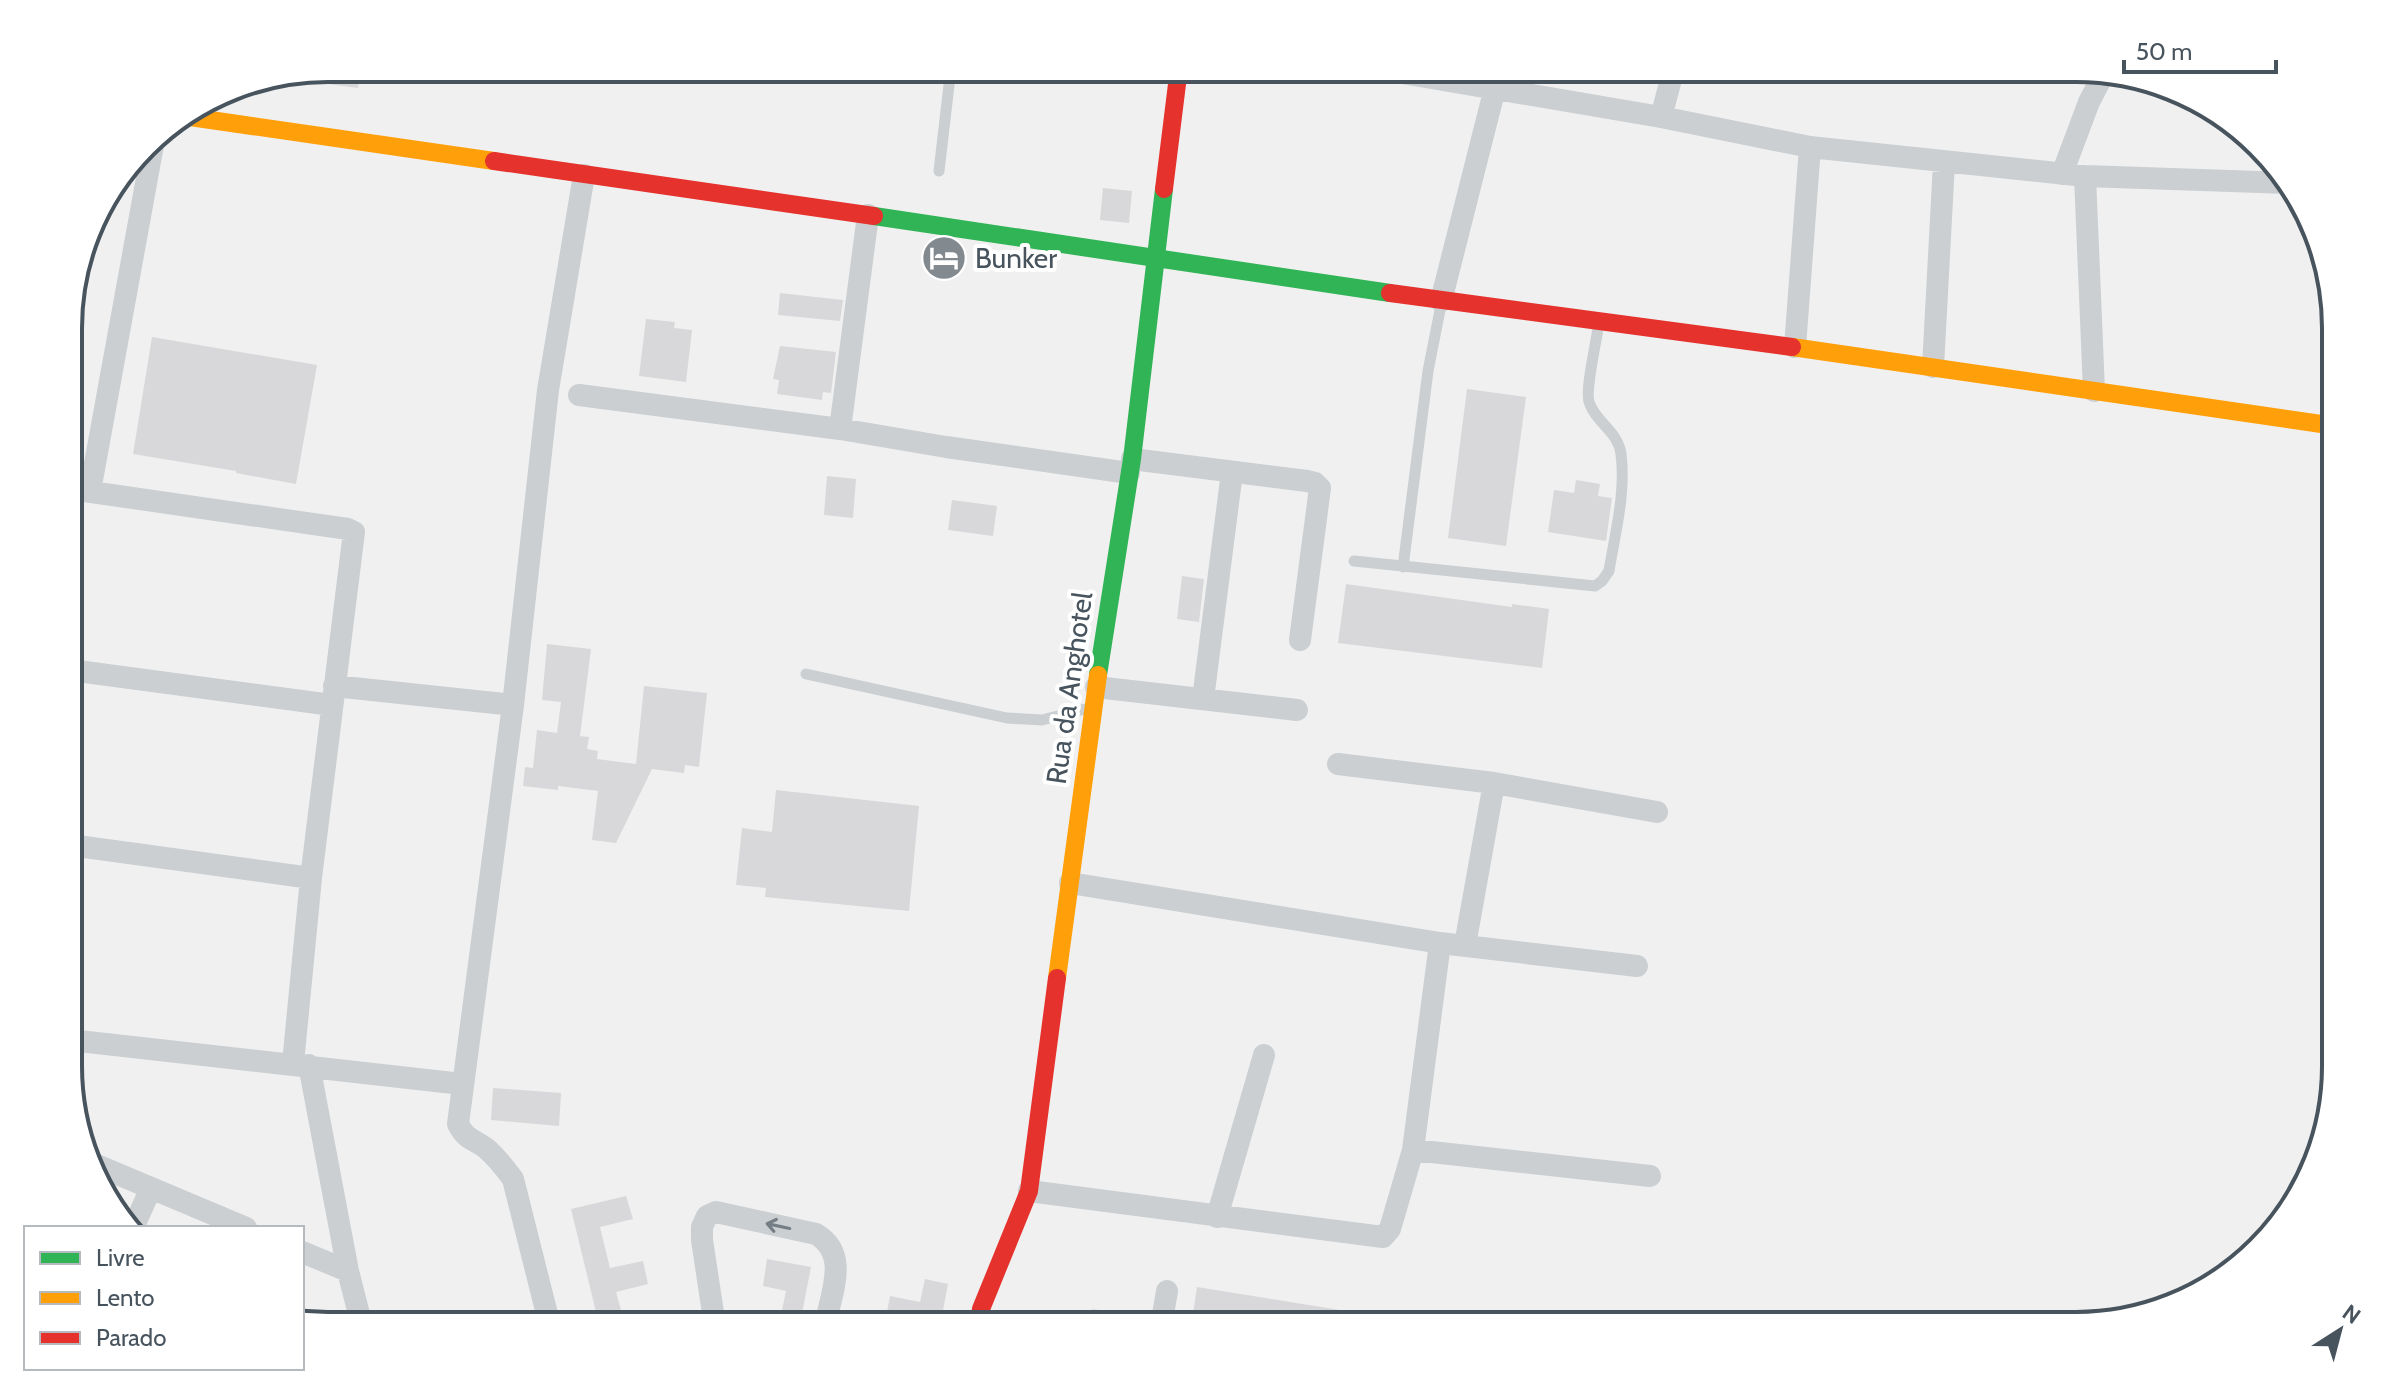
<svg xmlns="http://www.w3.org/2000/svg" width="2404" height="1394" font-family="Cabin,sans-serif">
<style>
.building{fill:#d8d8da}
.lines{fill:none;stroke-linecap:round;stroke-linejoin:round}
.lane{stroke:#cbcfd1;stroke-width:11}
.street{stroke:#cbcfd1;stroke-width:22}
.fast{stroke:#30b455;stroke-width:18}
.slow{stroke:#ff9f0a;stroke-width:18}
.jam{stroke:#e5322d;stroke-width:18}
.oneway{stroke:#757e86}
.labels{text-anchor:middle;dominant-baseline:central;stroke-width:8;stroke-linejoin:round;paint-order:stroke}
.poi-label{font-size:28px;fill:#47535d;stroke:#fff;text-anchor:start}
.street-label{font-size:28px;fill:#47535d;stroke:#fff}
.rim{fill:none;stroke:#47535d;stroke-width:4}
</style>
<rect width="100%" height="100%" fill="#f0f0f0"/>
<path class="building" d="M327,68h34l-3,20 -69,-9v-3z
M1103,188l29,3 -3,32 -29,-3z
M780,293l63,7 -3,21 -62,-6z
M646,319l29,3 -1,6 18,2 -6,52 -47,-6z
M152,337l165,28 -21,119 -60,-11v-2l-103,-17z
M780,346l56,6 -5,41 -8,-1 -1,8 -45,-6 2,-14 -6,-1z
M1467,389l59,8 -20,149 -58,-8z
M827,476l29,3 -3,39 -29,-3z
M1576,480l24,4 -2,12 14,2 -6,43 -58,-9 6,-42 20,3z
M952,500l45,6 -4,30 -45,-6z
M1182,576l22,3 -5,43 -22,-3z
M1346,584l166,23v-3l37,5 -7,59 -204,-25z
M547,644l44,5 -11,87 9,1 -2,12 11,2 -1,8 39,5 8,-78 63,7 -8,74 -14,-2 -1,8 -32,-4 -36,74 -24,-3 6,-49 -40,-5v4l-35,-4 2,-19 8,1 4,-38 20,3 4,-31 -19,-2z
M776,790l143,16 -10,105 -144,-14 1,-9 -30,-3 6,-57 30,4z
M493,1088l68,5 -2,33 -68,-6z
M626,1196l7,23 -33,8 10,41 33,-7 5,23 -32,8 5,18 -24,6 -26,-107z
M767,1259l44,8 -11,57 -20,-4 6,-29 -23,-5z
M925,1279l23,5 -8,42 -54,-9 4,-21 30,6z
M1197,1287l180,29 -1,10h-185z
M1092,1309l51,7 -1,10h-52z"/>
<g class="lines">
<path class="lane" d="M939,171l12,-103
M1354,561l241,25 7,-5 7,-10c6,-38 17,-77 12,-117 -3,-23 -25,-31 -32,-52 -4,-13 8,-63 10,-80
M1403,567l25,-196 13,-66
M806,674l201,44 35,2 47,-12"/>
<path class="street" d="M1373,68l288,49 149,30 275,29 206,7
M1661,117l13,-49
M2062,174l27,-72 14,-27
M2085,176l9,215
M1441,301l54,-213
M1795,347l15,-200
M1933,367l11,-204
M579,395l261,34 106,18 183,26
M840,429l28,-214
M1132,459l175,22 8,2 5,5 -20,152
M70,489l278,40 6,3 -43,346 -18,185
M90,491l65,-357
M70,670l262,35
M334,686l179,19
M1096,687l201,23
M1203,699l29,-227
M1338,764l156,19 163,29
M70,845l241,33
M1070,883l370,60 197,23
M1465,945l29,-162
M70,1040l392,44
M309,1065l39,206 14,55
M1413,1150l237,26
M94,1164l152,64
M1029,1191l354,46 7,-8 23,-79 27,-207
M1217,1217l47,-162
M133,1228l18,-40
M302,1252l46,19
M550,1326l-37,-147c-8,-11 -16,-21 -26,-30 -13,-10 -21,-9 -29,-25l55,-419 35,-315 36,-215
M715,1326l-13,-86v-13l5,-11 9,-4 100,22c34,20 15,59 9,92
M1161,1326l6,-35"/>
<path class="fast" d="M874,216l516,77
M1098,675l34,-216 32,-270"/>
<path class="slow" d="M183,116l311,45
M1792,347l543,79
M1057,978l41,-303"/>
<path class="jam" d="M494,161l380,55
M1164,189l15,-121
M1390,293l402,54
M978,1326l3,-17 48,-118 28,-213"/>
</g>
<defs><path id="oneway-shaft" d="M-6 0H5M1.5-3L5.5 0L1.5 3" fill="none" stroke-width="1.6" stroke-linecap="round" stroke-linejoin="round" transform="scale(2)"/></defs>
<use class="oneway" href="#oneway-shaft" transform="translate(778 1226) rotate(-168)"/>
<defs>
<g id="hotel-disc" transform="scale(2.3)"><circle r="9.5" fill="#828a90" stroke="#fff"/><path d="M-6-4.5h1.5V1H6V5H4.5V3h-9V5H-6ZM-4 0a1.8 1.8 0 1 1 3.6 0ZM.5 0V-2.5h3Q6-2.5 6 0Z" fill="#fff"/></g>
</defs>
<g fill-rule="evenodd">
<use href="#hotel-disc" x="944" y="258"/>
</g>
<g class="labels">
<g class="poi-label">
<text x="975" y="258">Bunker</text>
</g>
<g class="street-label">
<text transform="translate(1069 688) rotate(-82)">Rua da Anghotel</text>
</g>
</g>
<path d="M0 0H2404V1394H0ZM328 82H2076A246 246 0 0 1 2322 328V1066A246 246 0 0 1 2076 1312H328A246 246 0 0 1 82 1066V328A246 246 0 0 1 328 82Z" fill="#fff" fill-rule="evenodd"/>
<path class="rim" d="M328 82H2076A246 246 0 0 1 2322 328V1066A246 246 0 0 1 2076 1312H328A246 246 0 0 1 82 1066V328A246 246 0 0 1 328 82Z"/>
<rect x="24" y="1226" width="280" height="144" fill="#ffffff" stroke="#b5babe" stroke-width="2"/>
<rect x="40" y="1252" width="40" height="12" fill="#30b455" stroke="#b5babe" stroke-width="2"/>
<text x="96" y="1266" font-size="24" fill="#47535d">Livre</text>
<rect x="40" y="1292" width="40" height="12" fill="#ff9f0a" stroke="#b5babe" stroke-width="2"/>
<text x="96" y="1306" font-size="24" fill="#47535d">Lento</text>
<rect x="40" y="1332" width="40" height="12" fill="#e5322d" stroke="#b5babe" stroke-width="2"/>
<text x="96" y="1346" font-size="24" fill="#47535d">Parado</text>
<g transform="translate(2340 1330) rotate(36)" stroke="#ffffff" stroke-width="6" paint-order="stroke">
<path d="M0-6L14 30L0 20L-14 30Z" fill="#47535d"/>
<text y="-12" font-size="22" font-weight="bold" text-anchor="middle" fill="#47535d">N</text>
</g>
<path d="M2124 60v12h152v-12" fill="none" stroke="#47535d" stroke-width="4"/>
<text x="2136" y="60" font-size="24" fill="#47535d" stroke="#ffffff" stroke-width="6" paint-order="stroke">50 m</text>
</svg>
